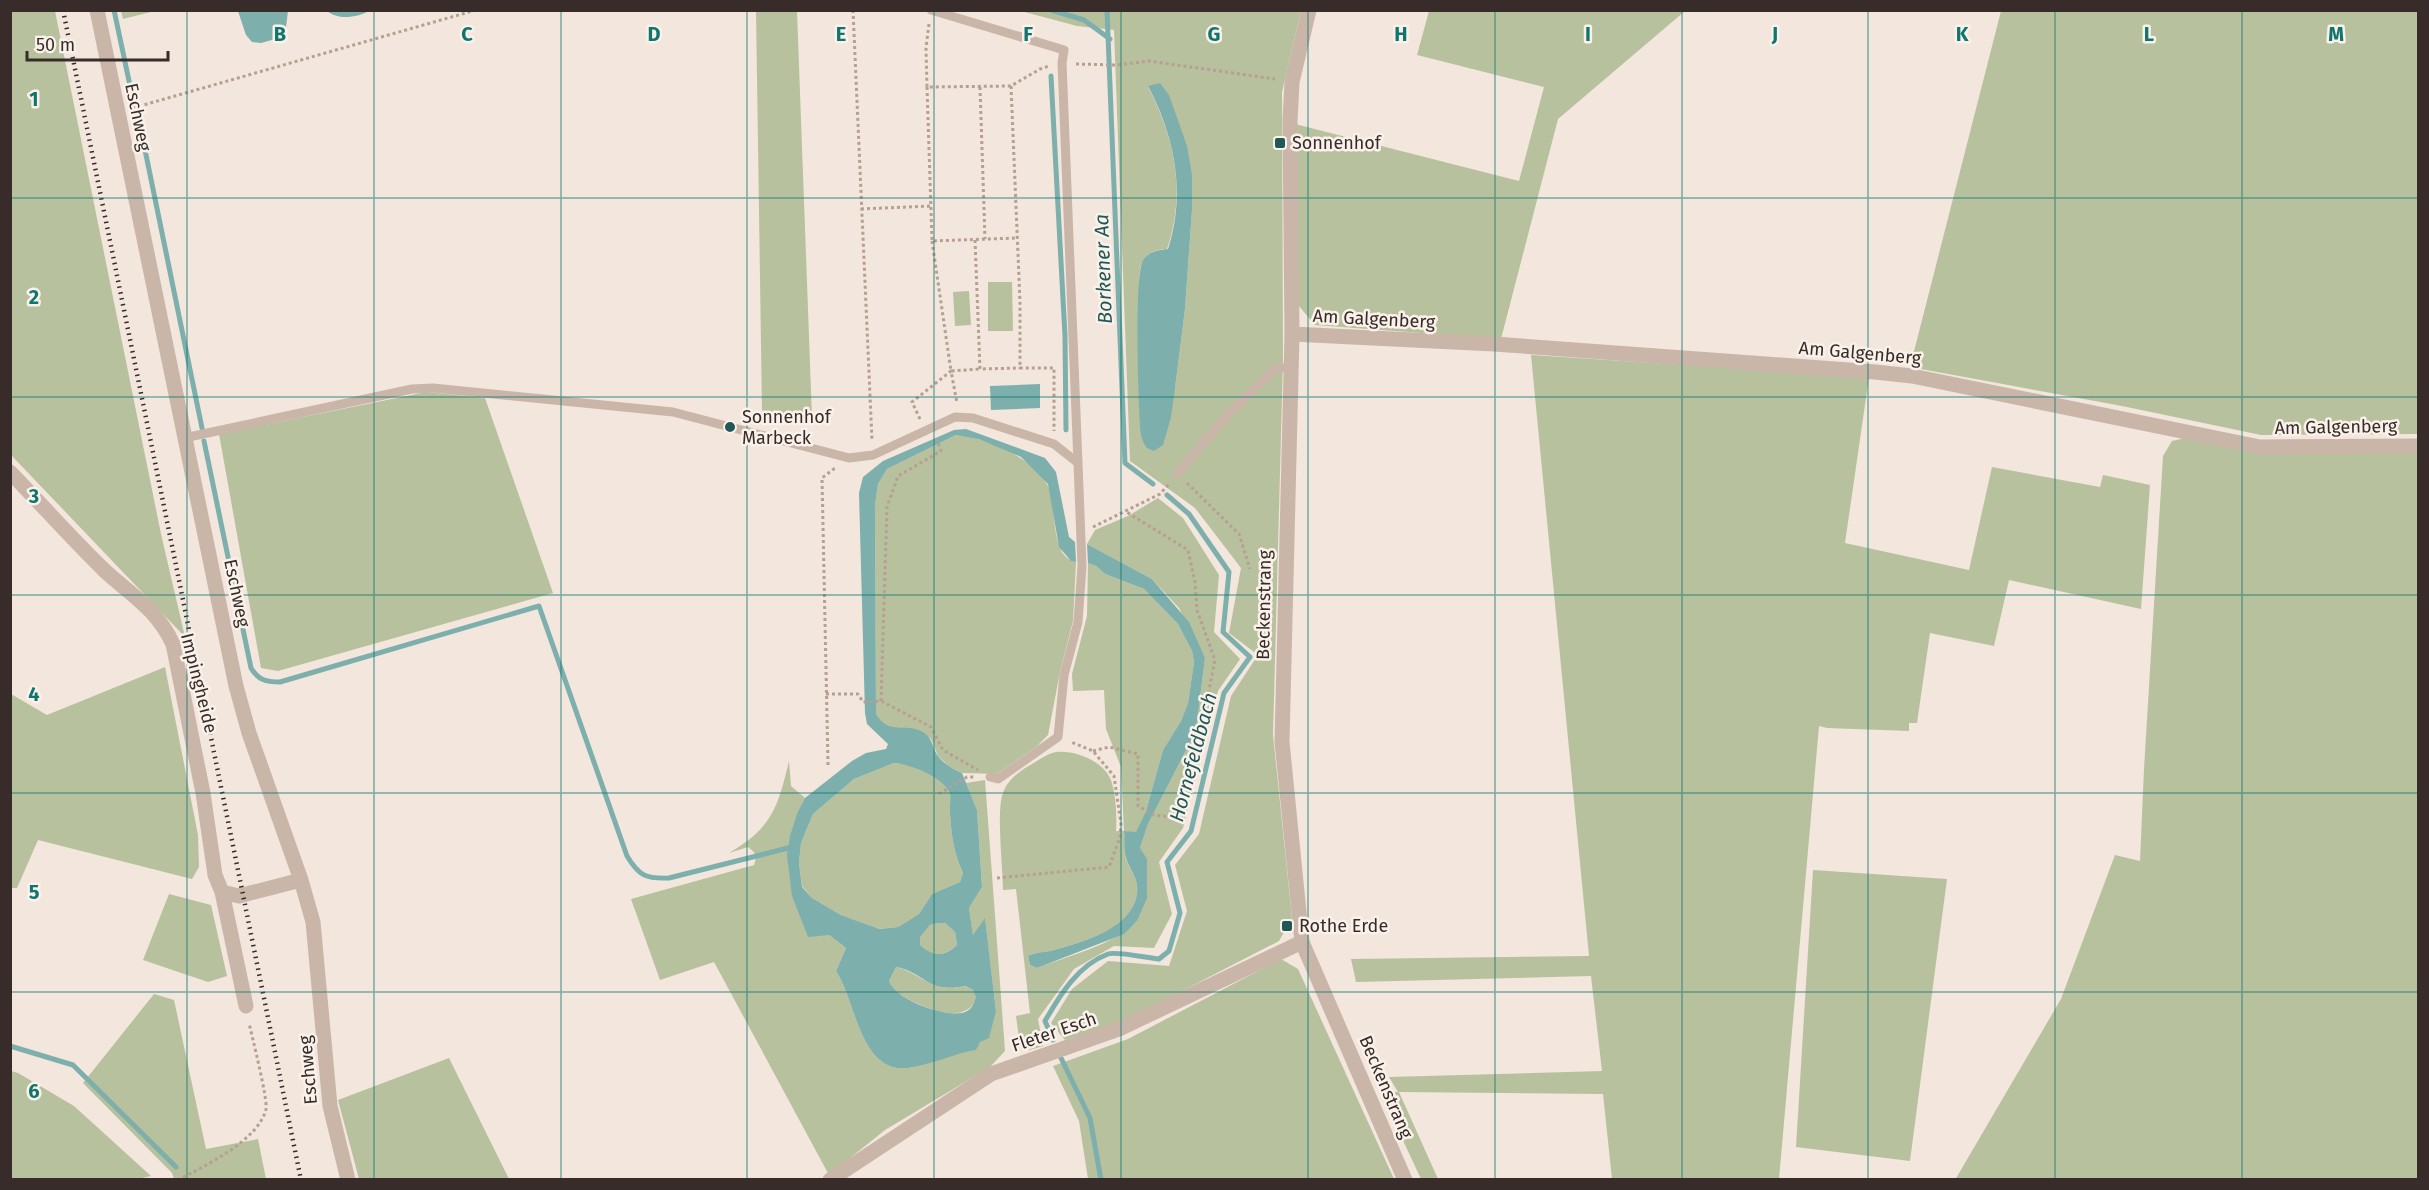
<svg xmlns="http://www.w3.org/2000/svg" width="2429" height="1190" font-family="'Fira Sans',sans-serif">
<style>
.green{fill:#b8c19d;fill-rule:evenodd}
.water{fill:#7dafac;fill-rule:evenodd}
.lines{fill:none;stroke-linecap:round;stroke-linejoin:round}
.stream{stroke:#7dafac;stroke-width:5}
.path{stroke:#b69f93;stroke-width:3;stroke-dasharray:3 3;stroke-linecap:butt}
.lane{stroke:#cab5a9;stroke-width:9}
.street{stroke:#cab5a9;stroke-width:15}
.rail{stroke:#372c29;stroke-width:4.5;stroke-dasharray:1.5 4.5;stroke-linecap:butt}
.grid{fill:none;stroke:#0f766e;stroke-width:1.5;stroke-opacity:0.55}
.poi-dot{fill:#1f5856;stroke:#f9f1ea;stroke-width:2}
.labels{text-anchor:middle;dominant-baseline:central;stroke-width:5;stroke-linejoin:round;paint-order:stroke}
.street-label{font-size:18px;fill:#372c29;stroke:#f9f1ea}
.poi-label{font-size:18px;fill:#372c29;stroke:#f9f1ea;text-anchor:start}
.water-label{font-size:20px;font-style:italic;fill:#1f5856;stroke:#f9f1ea}
.grid-label{font-size:20px;text-anchor:middle;font-weight:bold;fill:#0f766e;stroke:#f9f1ea;stroke-width:5;stroke-linejoin:round;paint-order:stroke}
</style>
<rect width="100%" height="100%" fill="#f2e6dd"/>
<path class="green" d="M11,11h44l106,523 24,103 -174,-182z
M121,11l30,1 -28,7z
M756,11h41l15,407 -24,1 -26,-7z
M1021,11h280l-19,81 1,268 -10,375 19,183 -13,23 -159,82 -55,17 -14,-17 21,-34 36,-28 61,5 18,-55 -12,-46 24,-31 32,-138 27,-41 -29,-22 12,-65 -46,-60 -65,-47 -16,-431 -37,-4zM1160,83l32,92v35l-7,99 -10,79 -33,50c-5,-48 -5,-97 -2,-145 0,-9 -2,-24 3,-33 5,-8 16,-11 24,-11 19,-56 8,-111 -19,-162z
M1429,11h256l-127,108 -57,220 -186,-14 -17,-20 -3,-181 224,57 25,-94 -127,-32z
M2001,11h417v423l-157,1 -139,-29 -212,-39z
M988,282h24l1,49h-25z
M969,291l2,34 -16,1 -2,-34z
M1531,355l338,22 -24,166 124,27 23,-103 108,20 3,-12 47,10 -9,124 -132,-29 -15,66 -64,-13 -13,90h-8v8l-82,-3 -8,-2 -40,453h-167l-9,-85 -204,-2 39,87h-17l-41,-88 18,1 -9,-15 213,-6 -11,-95 -235,6 -5,-23 238,-3z
M426,392l59,6 68,195 -275,78 -17,-3 -42,-234z
M956,435c29,0 77,24 91,49 11,18 1,73 29,78l-3,59 -13,51 -12,63 -12,12 -39,27 -35,-1 -12,-6 -12,-11 -7,-17 -19,-10 -21,-1 -10,-5 -5,-9 -1,-208 3,-22 9,-15z
M2185,438l233,13v728l-463,1 106,-181 54,-144 25,6 4,-92 19,-313 9,-15z
M1158,498l25,20 36,57 -5,57 26,27 -22,32 -35,137 -24,34 13,52 -18,34 -40,-2 -40,23 -36,50 5,27 -13,4 -10,-4 -4,-30 14,-3 -14,-124 -13,1c0,-22 -7,-80 0,-97 4,-13 18,-23 29,-29 7,-4 16,-11 24,-12 18,-2 44,8 53,24 7,12 8,41 7,55h8l-3,-64 -15,-38 -2,-39 -31,1 -1,-17 15,-58 1,-53 8,3 9,8 39,15 34,35 14,27 2,11 -6,41 -7,18 -18,29 -17,61 -10,22 -12,-2c1,9 -1,20 2,28 4,12 13,19 11,34 -4,35 -54,49 -83,57 -9,3 -17,1 -26,6l2,9 7,3c33,-13 75,-22 100,-47l3,-73 8,-24 48,-93 9,-73 -26,-50 -27,-29 -65,-35 8,-14 33,-14z
M165,667l33,168 1,32 -7,12 -154,-39 -21,48h-6v-194l36,21z
M789,761l2,25 14,12 -7,13 -6,85 37,39 17,13 -10,23c20,30 24,103 72,97 23,-3 44,-14 67,-18l21,-39 -11,-92 -12,17 -4,-28 13,-21 -5,-77 -11,-27 19,-3 20,271 -15,16 -105,63 -56,45 -115,-213 -54,18 -29,-81 123,-34c3,-9 2,-12 -6,-18l-19,6c43,-25 49,-46 60,-92z
M894,763c16,0 50,14 56,31 1,5 -1,14 0,19 1,21 4,41 13,60l-3,9 -28,12 -13,20 -21,13 -20,2 -37,-14 -29,-17 -10,-12 -3,-23 2,-20 12,-29 41,-35z
M1813,870l134,9 -37,282 -114,-14z
M169,894l42,11 16,71 -19,6 -65,-22z
M938,923h7l10,9 2,13c-14,12 -23,12 -37,0v-9l10,-11z
M1281,959l17,10 96,210h-306l-9,-58 -26,-55 75,-27z
M896,967c27,7 36,27 68,19l9,4 4,8c-14,33 -65,4 -86,-9l-2,-8z
M154,994l20,6 32,149 52,-10 8,40h-92l-2,-6 -89,-90z
M449,1058l60,121h-150l-21,-79z
M11,1071l7,2 56,33 77,70 -17,4 -123,-1z"/>
<path class="water" d="M238,11h50l-2,16 -7,11 -18,5 -9,-1 -6,-7z
M327,11h42c-13,7 -31,9 -42,0z
M1160,83l9,12 18,51 5,29v35l-7,99 -10,79 -4,29 -8,28 -9,6 -7,-3c-3,-4 -5,-8 -6,-13 -3,-23 -7,-160 2,-175 6,-9 16,-10 25,-11 18,-56 7,-112 -20,-163z
M1040,384v24l-49,2 -1,-24z
M966,429l79,29 11,14 13,65 6,5 1,20 -5,-1 -12,-14 -11,-63 -27,-27 -42,-18 -23,-4 -69,34 -9,15 -3,22 1,208c13,22 29,8 47,18 10,6 9,16 15,24 6,8 15,13 24,17l15,37 5,77 -13,21 4,27 12,-17 11,93 -7,27 -9,4 -4,8c-23,4 -45,15 -68,18 -48,6 -52,-67 -72,-97l10,-23 -17,-13 -21,2 -16,-41 -5,-41 3,-19 8,-25 7,-13 47,-37 14,-8 20,-4 2,-5 -21,-20 -2,-11 -6,-220 4,-16 20,-16 71,-31zM894,763c16,1 50,14 56,31 1,6 -1,14 0,19 1,21 4,41 13,60l-3,9 -28,12 -13,20 -21,13 -19,2 -38,-14 -29,-17 -10,-11 -3,-24 2,-20 12,-29 41,-35zM938,923h7l10,9 2,13c-13,12 -23,12 -37,0v-8l10,-12zM896,967c30,6 31,27 69,19l8,4 3,7c-2,7 -4,12 -11,15 -18,7 -71,-13 -76,-31z
M1087,544l65,35 37,43 16,36 -9,73 -48,93 -8,24 7,11v39l-10,23 -13,13 -87,34 -7,-3 -2,-9c9,-5 17,-3 26,-6 29,-8 79,-22 83,-57 2,-15 -7,-22 -11,-35 -3,-8 -1,-19 -2,-27l12,1 10,-21 17,-61 18,-29 7,-18 6,-41 -2,-11 -14,-27 -34,-35 -39,-15 -9,-8 -8,-3z"/>
<g class="lines">
<path class="stream" d="M114,10l18,85
M1051,10l33,10 26,19
M1107,10l18,453 28,21
M1051,76l14,260 1,94
M144,145l58,283
M204,441l47,227c7,12 15,14 29,14l259,-76 88,250c12,20 19,23 42,22l119,-30
M1053,1040l-8,-19c15,-26 33,-56 63,-67 9,-3 39,4 51,5l10,-8 11,-38 -13,-51 24,-31 33,-138 26,-36 -27,-25 6,-60 -40,-58 -22,-19
M10,1046l63,19 103,102
M1061,1058l29,60 11,62"/>
<path class="path" d="M853,10l19,431
M929,24l-3,24 1,39 84,-1 29,-17 9,-3
M1076,64l41,1 32,-4 126,18
M1011,86l9,216v66h34v63
M927,87l5,154 85,-3
M980,87l5,152
M133,108l343,-98
M861,209l69,-3
M975,240l5,129 40,-1
M932,241l19,130 29,-2
M920,419l-8,-17 39,-31 6,32
M1187,483l52,51 11,35
M1093,527l67,-33 10,-11
M826,694h32l5,8 18,-1 50,26 12,23 35,20
M881,701l6,-194 11,-31 43,-25 -4,-11
M1093,751l16,-4 29,7v52l16,9 15,2 9,-7 23,-80 14,-70 -18,-50 -2,-28 -7,-32 -63,-39
M828,765l-6,-287 13,-10
M939,794l28,-17h9
M997,878l112,-11 11,-30 1,-13 -7,-48 -21,-25 -22,-9
M178,1180c27,-14 81,-40 88,-71 2,-9 -14,-73 -17,-86"/>
<path class="lane" d="M184,438l228,-49 21,-1 240,24 176,46 24,-3 82,-38 18,1 81,26 24,19 -16,-400 2,-13 -133,-40
M1177,474l52,-61 47,-45h14
M990,777l8,2 60,-42 6,-62 14,-53 4,-56 -4,-103"/>
<path class="street" d="M97,10l139,676 13,47 52,147 12,42 17,184 18,74
M1309,10l-17,72 -2,39 2,213 -10,408 20,200 103,238
M1292,334l202,10 381,28 37,4 348,71 158,-1
M10,472c32,33 62,67 94,98 28,26 52,38 69,74l30,149 12,82 7,17 24,114
M222,892l17,4 62,-16
M830,1180l161,-106 128,-45 183,-87"/>
<path class="rail" d="M63,10l238,1170"/>
</g>
<path class="grid" d="M187,10v1170M374,10v1170M561,10v1170M747,10v1170M934,10v1170M1121,10v1170M1308,10v1170M1495,10v1170M1682,10v1170M1868,10v1170M2055,10v1170M2242,10v1170M10,198h2408M10,397h2408M10,595h2408M10,793h2408M10,992h2408"/>
<g class="poi-dot">
<rect x="1274" y="137" width="12" height="12" rx="3"/>
<circle cx="730" cy="427" r="6"/>
<rect x="1281" y="920" width="12" height="12" rx="3"/>
</g>
<g class="labels">
<g class="street-label">
<text transform="translate(138 117) rotate(78)">Eschweg</text>
<text transform="translate(1374 319) rotate(3)">Am Galgenberg</text>
<text transform="translate(1860 353) rotate(5)">Am Galgenberg</text>
<text transform="translate(2336 427) rotate(-1)">Am Galgenberg</text>
<text transform="translate(237 593) rotate(78)">Eschweg</text>
<text transform="translate(1264 605) rotate(-89)">Beckenstrang</text>
<text transform="translate(199 683) rotate(76)">Impingheide</text>
<text transform="translate(1054 1032) rotate(-19)">Fleter Esch</text>
<text transform="translate(308 1070) rotate(-95)">Eschweg</text>
<text transform="translate(1386 1087) rotate(67)">Beckenstrang</text>
</g>
<g class="poi-label">
<text x="1292" y="143">Sonnenhof</text>
<text x="742" y="417">Sonnenhof<tspan x="742" dy="21">Marbeck</tspan></text>
<text x="1299" y="926">Rothe Erde</text>
</g>
<g class="water-label">
<text transform="translate(1103 269) rotate(-92)">Borkener Aa</text>
<text transform="translate(1193 757) rotate(-75)">Hornefeldbach</text>
</g>
</g>
<g class="grid-label">
<text x="280" y="41">B</text>
<text x="467" y="41">C</text>
<text x="654" y="41">D</text>
<text x="841" y="41">E</text>
<text x="1028" y="41">F</text>
<text x="1214" y="41">G</text>
<text x="1401" y="41">H</text>
<text x="1588" y="41">I</text>
<text x="1775" y="41">J</text>
<text x="1962" y="41">K</text>
<text x="2149" y="41">L</text>
<text x="2336" y="41">M</text>
<text x="34" y="106">1</text>
<text x="34" y="304">2</text>
<text x="34" y="503">3</text>
<text x="34" y="701">4</text>
<text x="34" y="899">5</text>
<text x="34" y="1098">6</text>
</g>
<rect width="2429" height="1190" fill="none" stroke="#372c29" stroke-width="24"/>
<path d="M27 51v9h141v-9" fill="none" stroke="#372c29" stroke-width="3"/>
<text x="36" y="51" font-size="18" fill="#372c29" stroke="#f9f1ea" stroke-width="4.5" paint-order="stroke">50 m</text>
</svg>
